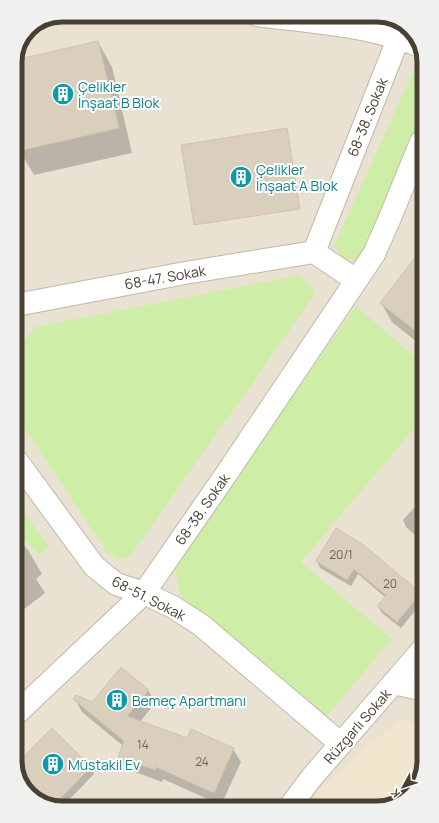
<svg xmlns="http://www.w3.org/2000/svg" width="439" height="823" font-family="Manrope,sans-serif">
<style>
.residential{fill:#e9e2d2}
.education{fill:#efe6cd}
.green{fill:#ceeea8}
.shadow{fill:#0003}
.building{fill:#dacebc;stroke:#d3c3ab}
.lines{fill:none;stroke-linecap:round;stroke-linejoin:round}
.minor-casing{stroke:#c1b8a6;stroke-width:24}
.minor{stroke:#fff;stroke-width:22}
.labels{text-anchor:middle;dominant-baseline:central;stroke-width:4;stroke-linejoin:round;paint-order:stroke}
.number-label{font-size:12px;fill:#6c6455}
.culture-label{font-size:14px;fill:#0d838f;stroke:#fff;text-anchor:start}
.street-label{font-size:14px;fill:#484033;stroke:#fff}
.rim{fill:none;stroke:#484033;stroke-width:5}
</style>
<rect width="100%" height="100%" fill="#f4f0e5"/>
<path class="residential" d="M62,15h319l23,8 16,20 4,719 -8,25 -20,17 -338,4 -25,-9 -14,-19 -4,-721 14,-31z"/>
<path class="education" d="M399,719l25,5v38l-8,25 -20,17 -86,1 9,-15z"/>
<path class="green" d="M414,70l7,2v50l-62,139 -16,-2 -9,-13z
M300,275l16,18 -188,266h-9l-11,-5 -91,-137v-66l18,-24z
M356,306l66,57v56l-121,143 91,77 -69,82 -140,-116 -9,-40z
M17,503l32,44 -11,8 -21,-25z"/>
<path class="shadow" d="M98,42l14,25 20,86 -98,22 -14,-24 -5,-21z
M421,251l1,95 -30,-24 -11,-19z
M423,498v44l-17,-15 -3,-7z
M336,529l84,64 3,8 -22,27 -19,-15 -4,-7 7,-9 -27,-23 -7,12 -31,-18 -3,-7z
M17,537l11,13 14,24 -6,5 9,14 -27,21z
M148,690l7,13 -15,19 47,17 46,10 8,13 -20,43 -58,-26 -1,3 -35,-13 -8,-12 4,-11 -41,-34 -7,-13 17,4z
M52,729l39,39 3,6 -33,34 -28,-9 -14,-19v-18z"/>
<path class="building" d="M98,41l21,87 -100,23 -4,-16v-75z
M287,128l13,81 -106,16 -13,-80z
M421,250l1,59v27l-42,-33z
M336,528l29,18 56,47 -24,29 -20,-16 9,-11 -32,-26 -7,11 -31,-19z
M121,667l28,23 -22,26 60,22 4,-9 43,19 -20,45 -58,-26 -1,3 -37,-13 6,-16 -51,-42 3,-4 16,7z
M52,728l39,39 -38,39 -20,-7 -14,-19v-19z"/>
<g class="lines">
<g class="minor-casing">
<path id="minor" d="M257,15c54,7 113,10 163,31
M356,280l-42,-28 90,-228
M16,305l169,-32 129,-21
M17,461l77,105 22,18 28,9 29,14 28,18 140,119
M394,683l30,7
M18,712l126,-119 85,-123 145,-216 15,-34 32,-78
M291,805l21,-28 111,-128"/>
</g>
<use href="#minor" class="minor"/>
</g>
<defs>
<g id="building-disc" transform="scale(1.15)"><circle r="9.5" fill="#0f9aa8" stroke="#fff"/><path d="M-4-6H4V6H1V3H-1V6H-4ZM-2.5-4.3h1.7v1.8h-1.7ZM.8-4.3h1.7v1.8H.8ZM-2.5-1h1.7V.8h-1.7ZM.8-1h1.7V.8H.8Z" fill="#fff"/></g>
</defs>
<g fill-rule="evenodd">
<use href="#building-disc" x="63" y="94"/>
<use href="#building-disc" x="241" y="177"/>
<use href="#building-disc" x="117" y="700"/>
<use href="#building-disc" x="53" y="764"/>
</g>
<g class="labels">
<g class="number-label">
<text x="341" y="554">20/1</text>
<text x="390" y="583">20</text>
<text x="143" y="744">14</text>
<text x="202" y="761">24</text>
</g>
<g class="culture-label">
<text x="78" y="86">Çelikler<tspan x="78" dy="16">İnşaat B Blok</tspan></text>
<text x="256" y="169">Çelikler<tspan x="256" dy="16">İnşaat A Blok</tspan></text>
<text x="132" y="700">Bemeç Apartmanı</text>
<text x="68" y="764">Müstakil Ev</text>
</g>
<g class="street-label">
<text transform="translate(367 117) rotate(-68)">68-38. Sokak</text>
<text transform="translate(165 277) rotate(-10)">68-47. Sokak</text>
<text transform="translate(202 509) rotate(-55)">68-38. Sokak</text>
<text transform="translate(149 598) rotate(27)">68-51. Sokak</text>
<text transform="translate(357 726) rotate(-49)">Rüzgarlı Sokak</text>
</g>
</g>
<path d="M0 0H439V823H0ZM62 22H377A40 40 0 0 1 417 62V761A40 40 0 0 1 377 801H62A40 40 0 0 1 22 761V62A40 40 0 0 1 62 22Z" fill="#f0f0ef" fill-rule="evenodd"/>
<path class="rim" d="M62 22H377A40 40 0 0 1 417 62V761A40 40 0 0 1 377 801H62A40 40 0 0 1 22 761V62A40 40 0 0 1 62 22Z"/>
<g transform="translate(403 787) rotate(230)" stroke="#ffffff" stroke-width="3" paint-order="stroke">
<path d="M0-3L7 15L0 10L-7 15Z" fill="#484033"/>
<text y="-6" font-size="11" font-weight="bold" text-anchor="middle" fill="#484033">K</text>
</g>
</svg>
